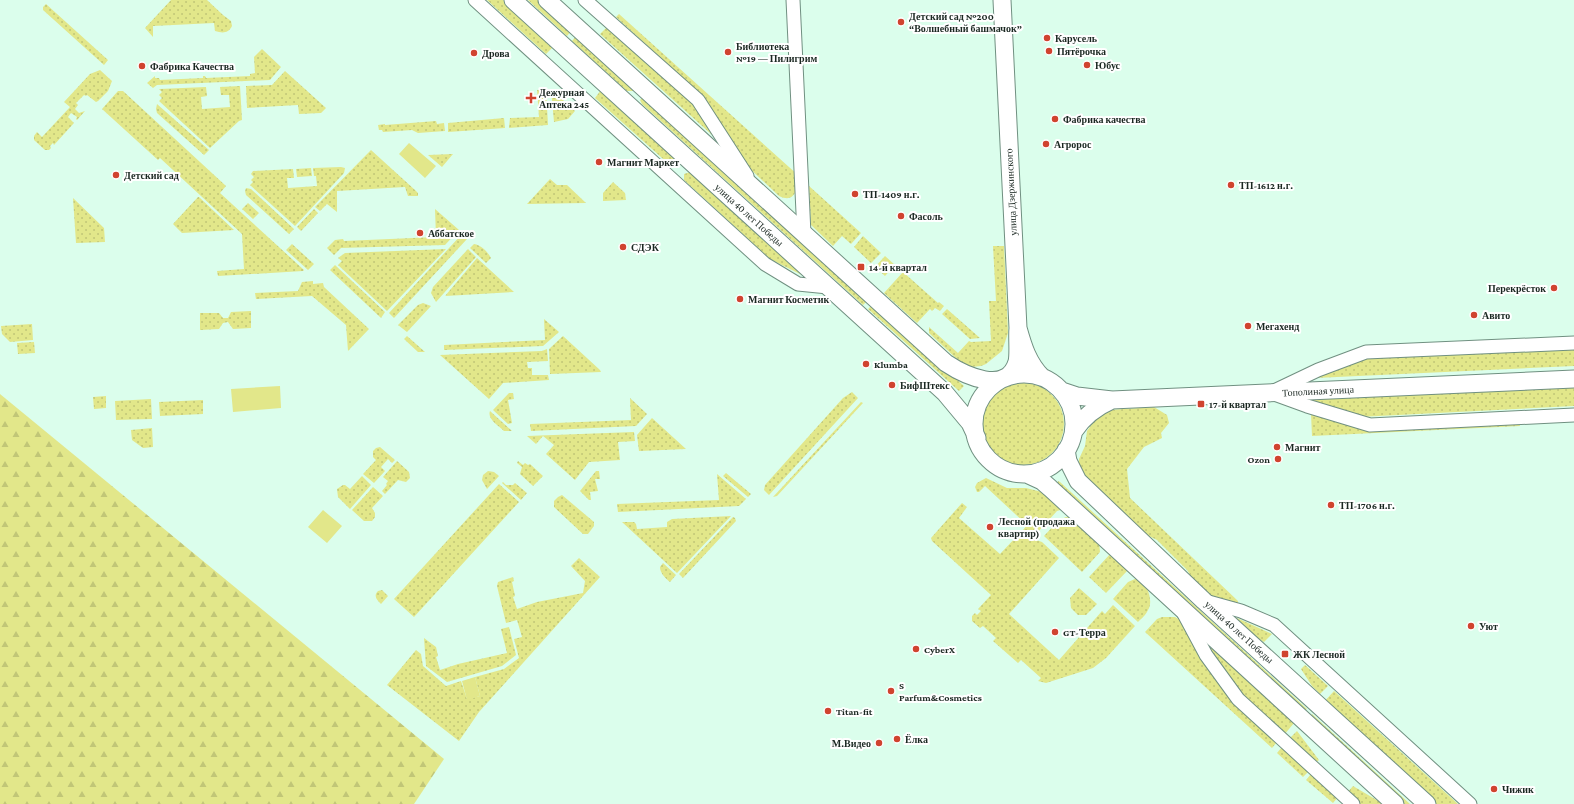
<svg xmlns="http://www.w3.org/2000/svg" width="1574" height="804" font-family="'Crimson Pro',serif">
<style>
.grass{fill:url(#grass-dots)}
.forest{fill:url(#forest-firs)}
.pitch{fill:#e2e78a}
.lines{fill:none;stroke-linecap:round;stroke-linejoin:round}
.minor-casing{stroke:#709081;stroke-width:15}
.major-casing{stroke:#709081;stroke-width:19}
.minor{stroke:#fff;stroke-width:13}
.major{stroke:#fff;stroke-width:17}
.poi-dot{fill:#d0432f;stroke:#fff;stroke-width:1.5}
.labels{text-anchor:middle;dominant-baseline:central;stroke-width:4;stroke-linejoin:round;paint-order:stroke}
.poi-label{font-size:10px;font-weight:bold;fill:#1b2822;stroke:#fff;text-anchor:start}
.street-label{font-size:10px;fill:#1b2822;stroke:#fff}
</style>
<defs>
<pattern id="grass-dots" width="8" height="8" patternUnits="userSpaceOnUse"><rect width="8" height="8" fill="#e2e78a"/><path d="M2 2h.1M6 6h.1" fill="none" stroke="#c1c677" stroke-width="1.8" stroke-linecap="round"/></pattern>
<pattern id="forest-firs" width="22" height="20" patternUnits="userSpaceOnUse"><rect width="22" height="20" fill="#e2e78a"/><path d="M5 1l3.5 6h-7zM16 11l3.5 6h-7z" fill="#c1c677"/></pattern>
</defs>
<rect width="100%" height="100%" fill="#dbfeec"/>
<path class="grass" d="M171,0h36l16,15 8,6 1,5c-4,8 -10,7 -17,5l-1,-8 -61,3v11l-8,-9z
M487,0h16l51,46 -8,8z
M528,0h11l33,30 -5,6z
M46,4l62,56 -4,5 -61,-55v-3z
M619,14l180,162c-2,12 -3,28 -20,20l-32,-30 -5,-6 -38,-63 -88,-80z
M609,25l87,78 25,40 -121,-109z
M577,35l57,54 -1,2h-6l-55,-50z
M262,49l19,18 -11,13 -113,5 -4,3 -6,-5 8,-7v2h4l1,2 43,-2v-2h2l1,2 44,-2v-2l5,-1 -1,-16z
M100,70l12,11 -4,10 -10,10 -2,1 -9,-7 -1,1 -2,-1 -8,8 2,2 -3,4 4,4 6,-2 -8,9 -1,-1 1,-2 -6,-4 -3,4 6,6 -20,22 -1,-2 -3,3 1,2 -2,2h-4l-11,-10v-4l3,-4 5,5 28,-30 -6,-5 26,-28z
M285,71l41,37 -5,5 -22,1 -1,-9 -51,3 -1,-22 26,-1z
M240,86l2,34 -3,1 -29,27 -51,-47 3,-3 -3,-3 3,-3 -3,-3 47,-2 1,9 -6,1 1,12 28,-2 -1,-12h-8l-1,-8z
M546,89l2,36 -39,3 1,-10 29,-1 -2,-27z
M551,89l24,22 -7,8 -14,3z
M601,90l76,70v5l-4,2 -2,-1 -76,-68z
M118,91h5l103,95 -6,7 84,77 -1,1 -85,5 -1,-5 27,-2 -2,-35 -82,-76 -2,2 -56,-51z
M643,97l225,203 -5,5 -221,-201 -2,-4z
M157,104l52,46 -5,5 -47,-42 -1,-4z
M504,118l1,10 -57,4v-9z
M436,121l1,3 7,-1 1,8 -27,2 -6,-3 -29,2 -1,-2h-3l-1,-5 7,-1v1z
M371,150l44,40 3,3v3h-10l-3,-9 -68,4v21l-10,-8 -7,7 -5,-4z
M453,154l-11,13 -14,-12z
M341,167l4,1 -1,5 -49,53 -45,-41 3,-3 -2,-2 3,-3 -3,-3 2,-3 40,-2 1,9h-7l1,10 29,-2 -1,-10h-2l-1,-8z
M311,168l1,8 -15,1 -1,-8z
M690,172l114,104 -34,-17 -86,-79v-6z
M550,179l7,6h10l19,18 -59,1z
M613,182l12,11 1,7 -23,1v-8z
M809,186l52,47 -10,11 -9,-8 -9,10 -22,-21z
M246,188l5,1 43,40 -5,5 -43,-39 -1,-4z
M198,197h1l35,33 -52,3 -9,-9z
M73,198l31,30 1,14 -29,1z
M248,203l11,10 -6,6 -11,-10z
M314,209l4,4 -17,18 -4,-4z
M435,209l24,21 -14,15 -104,3 -7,7 -7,-7 8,-8 8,-1 1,2 92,-4z
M462,234l5,5 -73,79 -5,-5z
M863,236l18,17 -10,10 -17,-16z
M292,244l22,20 -6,6 -22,-20z
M474,244c7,1 14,8 17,14l-5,5 -16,-15z
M993,246h11l4,87 -6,18 -16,13 -5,2 -10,1 -13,-7 -29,-27v-6l29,26 11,-12 2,1 20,-1 -2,-40h7z
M446,249l-59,62 -49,-46 4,-4 -4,-3 7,-5z
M468,249l8,8 -40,45 -5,-9 2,-6z
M885,256l10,9 -10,11 -10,-9z
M477,258l37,34 -69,4z
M335,265l50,47 -4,6 -51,-48z
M903,272l35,31 1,-1 5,4 -4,5 -5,-3 -3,3 -2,-2 -13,14 -33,-30z
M313,281v3l10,-1 1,4 45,42 -21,22 -2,-26 -34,-29 -56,3 -1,-6 43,-2 4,-9z
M423,303l8,3 -24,26 -9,-7 20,-20z
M873,304l91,82 -5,5 -91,-82z
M947,309l33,29 -10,1 -28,-25z
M251,311v17l-18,1 -5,-7 -5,1 -4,6 -19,1v-17h19l4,5h5l3,-6z
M544,319l15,13 -16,14 -99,4v-5l101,-5z
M32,324l1,16 -23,2 -8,-8 -1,-8z
M407,336l18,16h-7l-14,-13z
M563,336l37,34 1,2 -51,2 -1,-25z
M34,342l1,11 -17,1 -1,-11z
M1574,346v20l-259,12 49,-23z
M547,349l1,12 -21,1 1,6h4v7h16l1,5 -46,3 -14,16 -49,-44 102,-4z
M982 424a41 41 0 1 1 82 0a41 41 0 1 1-82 0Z
M1574,387v19l-215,11 -49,-17 1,-1z
M852,392l6,6 -89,97 -5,-5 1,-5 78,-87z
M509,393h4l1,6 -6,1 4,23 -4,1 -15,-14z
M106,396v12l-12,1 -1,-12z
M630,398l17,16 -11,12 -105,5 -1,-7 101,-4z
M151,399l1,20 -36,1 -1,-19z
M203,400v14l-43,2 -1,-14z
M861,402l2,1 -86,93 -4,1z
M1154,407l13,8 2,8 -8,10 1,5 -18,9 -17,22 3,29 108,103v4l-26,-4 -14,-14 -11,-17 -30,-30 -22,-11 -49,-45 -7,-18v-7l6,-13 2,-15 10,-14 12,-7z
M490,411l22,20h-8c-6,-6 -17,-12 -14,-20z
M1311,414l48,13 160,-4 1,3 -208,10z
M652,418l34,31 -47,2 -2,-16z
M152,428l1,19 -10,1 -11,-8 -1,-10z
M634,432l1,9 -17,1 2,18 -31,2 -14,18 -29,-26 8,-9 -11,-9 -7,8 -9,-8z
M380,447l15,13 -3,3 -4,-4 -7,8 4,4 -11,12 -11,-9 13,-14 -3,-3v-6l3,-3z
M397,461l12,11 1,6 -4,4 -8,-2 -13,14 -3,-3 5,-6 -1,-1 2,-3 -5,-4z
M518,461l5,4 2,-2 3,2 2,-1 13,12 -10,10 -13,-12 2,-7 -5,-4z
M488,471l6,1 5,4 -12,13 -5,-9 1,-5z
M596,471h3l1,8h-5l3,12 -8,1 1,8h-2l-9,-9z
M726,473l25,21 -3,3 -25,-21z
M717,474l29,25 -7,7 -121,6 -1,-8 102,-4z
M362,476l9,9 -21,24 -12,-12 -1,-8 6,-4h2l5,4z
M986,478l21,10h19l16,4 22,17 -7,2 -21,23 -13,-4 4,-5 -42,-39 -6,6h-2l-2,-5 2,-4z
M1058,481l2,1 247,227 -4,3 -246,-227z
M503,482l3,3h7l2,-2 12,10 -6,7 -19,-17z
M499,484l20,18 -105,115 -20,-18z
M373,487l10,9 -11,12 3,5v4l-3,4h-8l-12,-11z
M562,495l32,27v4l-6,8h-5l-29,-27v-6l4,-4z
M962,503l5,4 -8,11 41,36 19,-20 23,8 17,16 -50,56 50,46 43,-49 3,3 8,-9 22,21 -29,32 -13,10 -47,15 -8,-2 3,-3 -20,-18 -3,3 -25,-22 3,-3 -13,-12 -3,2 -8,-7v-5l3,-3 2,2 4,-4 -3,-2 13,-14 -59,-54 -1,-3z
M731,516l-54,57 -55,-51h12l2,2 1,5 30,-2v-5l5,-3z
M733,517l2,1 1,3 -53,57 -4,-4z
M1066,517l7,1 26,24 1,10 -18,20 -38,-36 15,-16z
M1111,553l17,17 -22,23 -17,-16z
M579,558l21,19 -121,135 -20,29 -72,-56 29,-35 5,4 2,12 23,20 15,-5 6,18 13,-3 -5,-19 29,-8 15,-11 -5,-19 8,-2 -5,-17 -11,3 -9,-37 1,-4 15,-5 1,4 -2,1 3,14 -2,1 4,12 20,-7 46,-9 2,-12 -14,-15z
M663,563l13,12 -6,7c-5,-4 -10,-9 -10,-15z
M1135,579c12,1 19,22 13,31 -2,5 -7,9 -10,12l-25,-23 15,-17z
M1079,588l18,16 -11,11h-8l-7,-7 -1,-10z
M382,590l6,6 -7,8c-4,-4 -8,-8 -3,-13z
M1162,617h13l5,3 34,57 13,18 50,47 -5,6 -127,-116 12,-13z
M1234,618h3l35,16 -8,8 -22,-14z
M509,627l7,28 -14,11 -55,16 -21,-16 -2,-28 12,9 2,9 -2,1 4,13 18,-6 49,-11 -6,-24z
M1212,647l82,76 -10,12 -43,-39 -31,-46z
M1305,665l23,21 -8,8 -8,-8 -11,-17z
M1334,691l124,113h-24l-111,-101z
M1312,714l98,90h-6l-95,-86z
M1297,731l22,29 -4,3 -26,-24z
M1282,747l27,24 -6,6 -26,-24z
M1311,774l27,23 -5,6 -27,-23z
M1353,786l27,16 2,2h-23l-12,-11z"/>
<path class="forest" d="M0,394l444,365 -30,45h-414z"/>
<path class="pitch" d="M409,143l27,23 -11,12 -26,-24z
M280,386l1,22 -48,4 -2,-23z
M323,510l19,16 -15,17 -19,-16z
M475,677l5,19 -13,4 -5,-19z"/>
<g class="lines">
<g class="minor-casing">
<path id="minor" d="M475,0l290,264 33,20 30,3
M585,0l113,100 49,76
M793,0l11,234
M1276,390l42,-20 48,-18 208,-9
M1274,394l33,12 63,19 204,-10
M1205,601l36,10 33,14 196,179
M1184,614l22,41 32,44 115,105"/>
</g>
<g class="major-casing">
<path id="major" d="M513,0l432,393 25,30 7,15
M547,0l399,363c18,12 61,33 71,-1 2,-9 0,-25 1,-34
M1002,0l16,328c5,18 10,35 24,49
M974 424a50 50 0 1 1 100 0a50 50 0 1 1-100 0Z
M1062,391l15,5 35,4
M1074,431c10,-15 22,-24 38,-31l462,-21
M1066,450l2,11 10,20 126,120 223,203
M1029,475l13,6 8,7 345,316"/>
</g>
<use href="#minor" class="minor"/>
<use href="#major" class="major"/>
</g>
<g class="poi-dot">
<circle cx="901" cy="22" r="4"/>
<circle cx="1047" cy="38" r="4"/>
<circle cx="1049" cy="51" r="4"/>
<circle cx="728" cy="52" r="4"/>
<circle cx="474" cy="53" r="4"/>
<circle cx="1087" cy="65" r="4"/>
<circle cx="142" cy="66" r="4"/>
<path d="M529 92h4v4h4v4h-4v4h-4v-4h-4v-4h4z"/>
<circle cx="1055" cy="119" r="4"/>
<circle cx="1046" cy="144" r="4"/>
<circle cx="599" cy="162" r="4"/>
<circle cx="116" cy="175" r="4"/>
<circle cx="1231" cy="185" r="4"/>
<circle cx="855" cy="194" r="4"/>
<circle cx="901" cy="216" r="4"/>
<circle cx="420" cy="233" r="4"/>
<circle cx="623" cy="247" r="4"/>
<rect x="857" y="263" width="8" height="8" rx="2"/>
<circle cx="1554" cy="288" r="4"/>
<circle cx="740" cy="299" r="4"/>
<circle cx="1474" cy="315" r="4"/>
<circle cx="1248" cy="326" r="4"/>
<circle cx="866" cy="364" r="4"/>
<circle cx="892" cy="385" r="4"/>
<rect x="1197" y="400" width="8" height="8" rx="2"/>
<circle cx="1277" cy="447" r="4"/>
<circle cx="1278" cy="459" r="4"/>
<circle cx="1331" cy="505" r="4"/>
<circle cx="990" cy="527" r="4"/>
<circle cx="1471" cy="626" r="4"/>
<circle cx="1055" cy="632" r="4"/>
<circle cx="916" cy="649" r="4"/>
<rect x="1281" y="650" width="8" height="8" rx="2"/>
<circle cx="891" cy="691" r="4"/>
<circle cx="828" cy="711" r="4"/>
<circle cx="897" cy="739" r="4"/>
<circle cx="879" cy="743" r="4"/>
<circle cx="1494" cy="789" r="4"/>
</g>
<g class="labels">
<g class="poi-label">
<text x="909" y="16">Детский сад №200<tspan x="909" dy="12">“Волшебный башмачок”</tspan></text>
<text x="1055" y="38">Карусель</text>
<text x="736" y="46">Библиотека<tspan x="736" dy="12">№19 — Пилигрим</tspan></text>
<text x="1057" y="51">Пятёрочка</text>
<text x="482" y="53">Дрова</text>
<text x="1095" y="65">Юбус</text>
<text x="150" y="66">Фабрика Качества</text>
<text x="539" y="92">Дежурная<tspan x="539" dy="12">Аптека 245</tspan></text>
<text x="1063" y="119">Фабрика качества</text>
<text x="1054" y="144">Агророс</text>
<text x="607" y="162">Магнит Маркет</text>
<text x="124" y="175">Детский сад</text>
<text x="1239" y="185">ТП-1612 н.г.</text>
<text x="863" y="194">ТП-1409 н.г.</text>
<text x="909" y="216">Фасоль</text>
<text x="428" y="233">Аббатское</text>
<text x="631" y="247">СДЭК</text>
<text x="869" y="267">14-й квартал</text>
<text x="1546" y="288" text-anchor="end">Перекрёсток</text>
<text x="748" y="299">Магнит Косметик</text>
<text x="1482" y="315">Авито</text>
<text x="1256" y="326">Мегахенд</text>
<text x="874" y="364">Klumba</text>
<text x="900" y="385">БифШтекс</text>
<text x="1209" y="404">17-й квартал</text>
<text x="1285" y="447">Магнит</text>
<text x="1270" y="459" text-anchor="end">Ozon</text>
<text x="1339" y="505">ТП-1706 н.г.</text>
<text x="998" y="521">Лесной (продажа<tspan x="998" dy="12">квартир)</tspan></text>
<text x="1479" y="626">Уют</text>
<text x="1063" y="632">GT-Терра</text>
<text x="924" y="649">CyberX</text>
<text x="1293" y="654">ЖК Лесной</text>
<text x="899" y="685">S<tspan x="899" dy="12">Parfum&amp;Cosmetics</tspan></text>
<text x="836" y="711">Titan-fit</text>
<text x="905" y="739">Ёлка</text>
<text x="871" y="743" text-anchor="end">М.Видео</text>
<text x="1502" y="789">Чижик</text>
</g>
<g class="street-label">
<text transform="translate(1011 192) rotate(-93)">улица Дзержинского</text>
<text transform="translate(749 215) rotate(42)">улица 40 лет Победы</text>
<text transform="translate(1318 391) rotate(-3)">Тополиная улица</text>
<text transform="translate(1239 632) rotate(42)">улица 40 лет Победы</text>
</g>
</g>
</svg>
